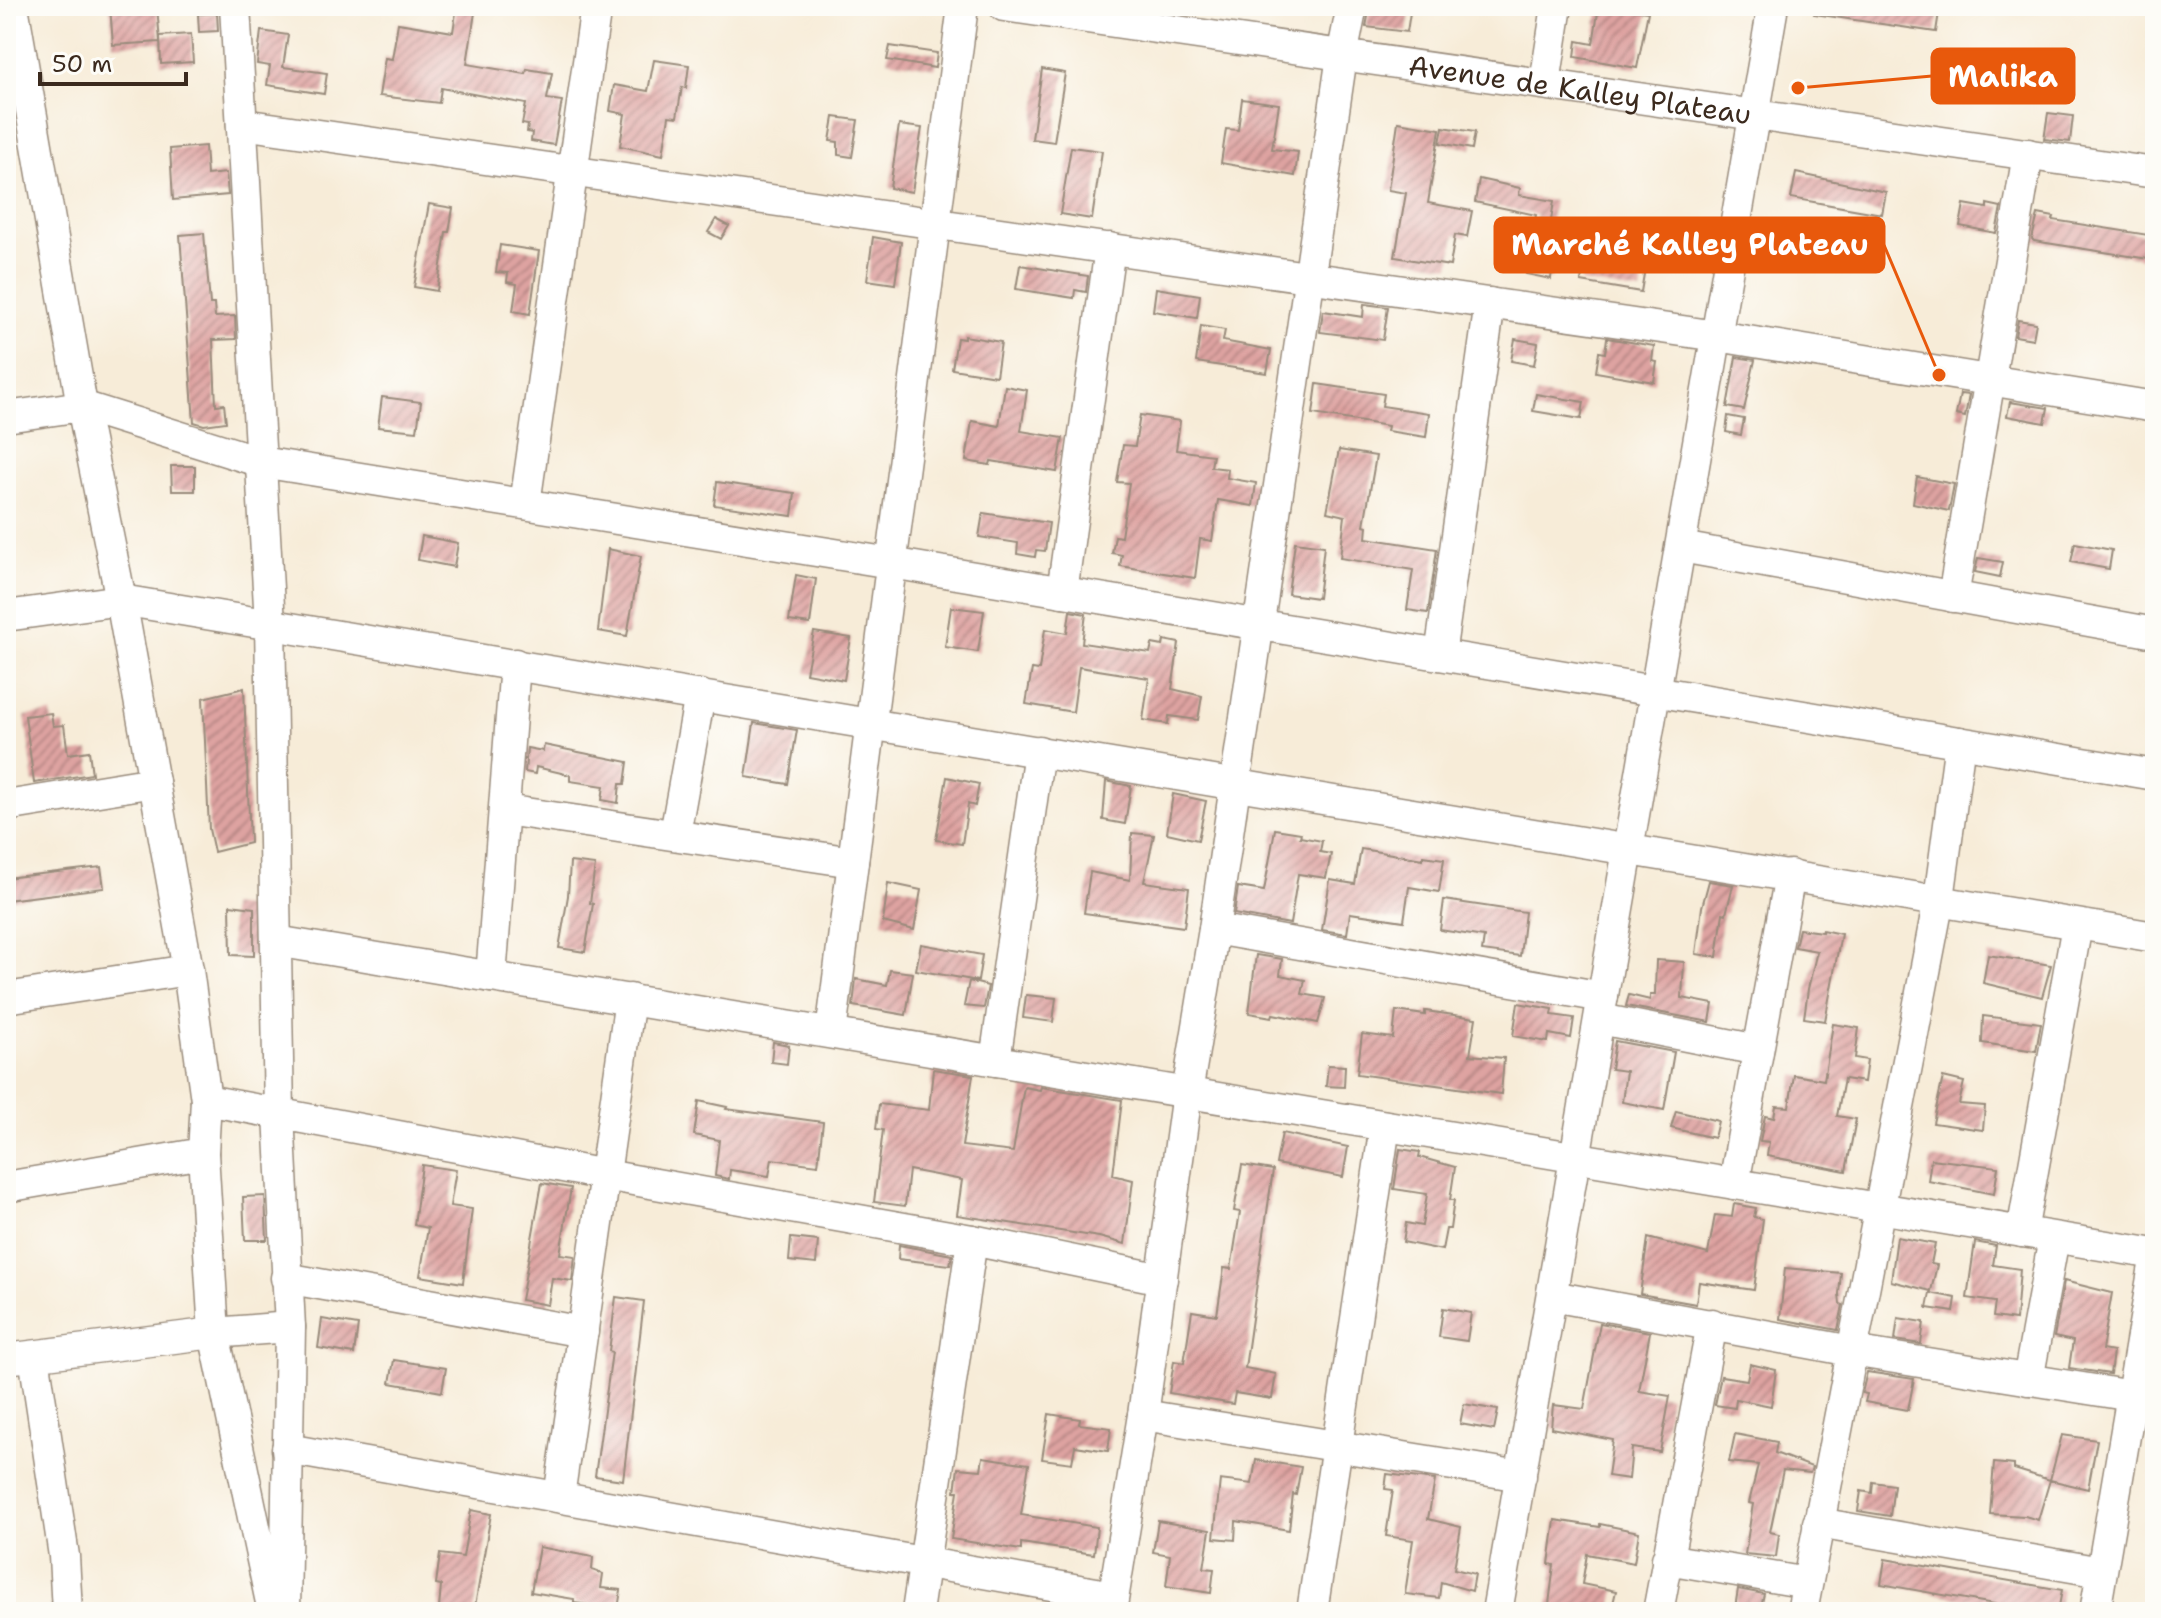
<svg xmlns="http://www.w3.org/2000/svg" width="2161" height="1618" font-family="'Shantell Sans',sans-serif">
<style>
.building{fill:url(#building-hatch)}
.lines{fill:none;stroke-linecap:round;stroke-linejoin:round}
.minor-casing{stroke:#998b7b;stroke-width:33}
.minor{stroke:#fff;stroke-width:30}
.labels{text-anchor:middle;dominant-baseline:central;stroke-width:7;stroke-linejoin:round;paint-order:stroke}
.street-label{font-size:28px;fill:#3b2a1e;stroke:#fdfcf7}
.leader{fill:none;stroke:#e8590c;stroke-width:3}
.callout-dot{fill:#e8590c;stroke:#fdfcf7;stroke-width:3}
.callout{fill:#e8590c;stroke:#e8590c;stroke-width:3}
.callout-label{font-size:30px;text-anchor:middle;font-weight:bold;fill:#fff}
</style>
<defs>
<pattern id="building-hatch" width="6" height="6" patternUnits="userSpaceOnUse" patternTransform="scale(2)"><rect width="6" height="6" fill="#dea3a1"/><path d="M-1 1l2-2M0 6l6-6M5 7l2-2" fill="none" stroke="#b58583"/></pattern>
</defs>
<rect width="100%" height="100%" fill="#fdfcf7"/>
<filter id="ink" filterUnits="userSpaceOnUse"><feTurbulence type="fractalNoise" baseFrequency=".0125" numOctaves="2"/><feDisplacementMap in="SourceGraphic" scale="16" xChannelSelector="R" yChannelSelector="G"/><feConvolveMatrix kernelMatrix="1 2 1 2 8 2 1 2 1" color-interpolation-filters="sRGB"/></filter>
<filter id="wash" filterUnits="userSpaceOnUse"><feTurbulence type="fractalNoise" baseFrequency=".006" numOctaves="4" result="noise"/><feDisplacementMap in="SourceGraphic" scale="32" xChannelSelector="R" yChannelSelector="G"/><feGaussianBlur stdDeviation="1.8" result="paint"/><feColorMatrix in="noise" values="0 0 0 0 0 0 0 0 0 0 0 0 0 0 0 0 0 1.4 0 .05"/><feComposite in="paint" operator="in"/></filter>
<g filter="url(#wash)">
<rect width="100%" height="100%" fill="#f7ecd8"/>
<g id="blocks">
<path class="building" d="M110,6h47l3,36 -47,3z
M457,6h19l-9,58 59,10 1,-5 25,4 -5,26 15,2 -8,44 -23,-4 1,-8 -5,-1 1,-7 -6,-1 4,-20 -85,-16 -2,15 -60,-7 6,-38 7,1 6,-36 55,9z
M1370,6h41l-4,26 -41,-5z
M1599,6l49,6 -11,56 -62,-11 2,-16 16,3z
M1815,6h125l-4,26 -122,-18z
M217,13l1,18 -19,1 -1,-18z
M261,31l27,4 -5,32 44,6 -3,21 -57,-9 3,-19 -13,-2z
M191,34l2,28 -32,2 -1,-28z
M890,46l47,7 -2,15 -48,-8z
M654,60l35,5 -3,23 -4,-1 -5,30 -8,-1 -6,39 -43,-9 5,-32 -15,-3 4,-26 34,6z
M1042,69l23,4 -11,69 -22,-3z
M1242,99l37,5 -7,45 26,3 -3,24 -74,-13 5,-34 12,1z
M2048,113l25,3 -3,26 -26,-3z
M834,117l24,3 -6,37 -14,-2v-13l-8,-1z
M1398,122l42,7 -12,74 44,8 -5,26 -12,-2 -5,31 -55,-9 11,-64 -18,-3z
M899,125l23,3 -10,64 -22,-4z
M1443,127l32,5 -3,17 -32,-6z
M205,146l2,29 19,-2 2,22 -55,5 -3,-51z
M1071,147l31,4 -10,68 -32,-5z
M1796,173l90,19 -4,22 -91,-16z
M1479,179l41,9 -1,7 35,6 -3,20 66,12 1,-7 33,6 -10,60 -60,-10 2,-14 -30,-6 -2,17 -25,-5 10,-59 -61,-13z
M429,204l24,4 -4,24h-3l-9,59 -23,-4z
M1964,204l23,4v-4l14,3 -5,26 -36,-7z
M2038,214l16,3 -1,3 102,16v24l-121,-19 -2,-2z
M716,219l13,7 -8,13 -13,-7z
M204,233l6,71h4l1,13 20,-1 1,23 -23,1 3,65 8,-1 2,18 -22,3 -10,-3 -14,-187z
M873,237l28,5 -6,42 -28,-4z
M500,245l39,6 -9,63 -17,-3 4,-27 -10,-2 1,-9 -12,-1z
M1020,265l68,11 -2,16 -11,-2 -1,8 -58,-9z
M1156,288l44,7 -3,23 -44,-7z
M1364,304l24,3 -5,33 -63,-8 3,-21 40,6z
M2018,320l18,3 -3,16 -18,-3z
M1201,326l24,4 -2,11 48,9 -4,23 -71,-11z
M964,336l37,6 -5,34 -44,-7 5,-31 7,1z
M1607,338l47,8 -2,15 5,1 -3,20 -58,-10 3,-20 6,1z
M1515,339l23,4 -4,22 -23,-4z
M1736,357l19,3 -11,50 -17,-3z
M1317,384l67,10 -2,12 47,7 -3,24 -39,-6 1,-5 -75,-12z
M1005,386l22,4 -6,41 42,7 -6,34 -66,-11 -1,4 -24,-4 6,-40 27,5z
M1536,394l48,8 -3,17 -48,-8z
M1960,394l9,1 -4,22 -9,-2z
M382,397l39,5 -4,29 -39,-4z
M2010,402l38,6 -3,15 -38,-7z
M1140,415l40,6 -4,29 37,5 -2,12 17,2 -1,9 29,5 -3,23 -35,-6 -6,41 -12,-2 -5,39 -75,-12 2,-11 -10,-2 3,-17 6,1 8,-54 -12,-1 6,-37 12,1z
M1728,416l16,3 -3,16 -15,-3z
M1339,450l37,6 -12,69 3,1 -1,12 71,11 -9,64 -21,-3 6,-40 -73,-12 5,-42 -18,-4z
M171,466h24v25h-23z
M1917,477l37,7 -5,27 -36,-8z
M717,482l78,11 -3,23 -78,-11z
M983,513l66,10 -4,28 -9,-1 -1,7 -18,-3 1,-11 -39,-6z
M422,536l36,7 -4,24 -36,-7z
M1295,542l29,4 -6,52 -30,-4z
M2075,543l37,7 -3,19 -38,-7z
M608,549l33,7 -14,80 -29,-5z
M1978,558l25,4 -3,15 -25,-5z
M796,575l20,4 -6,45 -21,-3z
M951,607l33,4 -6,41 -33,-5z
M1070,611l16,3 -4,29 68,10 2,-9 11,2 1,-6 15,3 -7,46 30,7 -4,24 -29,-4 -1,8 -25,-4 6,-42 -70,-11 -6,45 -47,-8 6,-35 7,1 6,-41 22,4z
M814,632l37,6 -7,42 -38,-7z
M244,688l6,155 -36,9 -5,-23 -6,-131z
M51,713l2,13 11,-1 4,29 21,-3 3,23 -58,9 -9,-67z
M754,723l43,7 -9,54 -42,-7z
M544,745l84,17 -3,22h-5l-2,19 -16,-3 2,-14 -34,-5v-6l-34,-8 -1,7 -10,-2 2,-24 16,3z
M947,777l32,7 -4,22 -7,-2 -6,40 -26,-4z
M1106,781l25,5 -6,38 -22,-4z
M1173,794l33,7 -8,39 -31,-7z
M1275,829l26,4 -1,4 22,4 -2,11 11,2 -5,24 -28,-4 -8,50 -56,-10 4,-27 26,4z
M1132,833l22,2 -10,47 45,6 -5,39 -100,-14 6,-41 40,8z
M1361,849l62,10v-3l21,3 -5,33 -30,-5 -5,34 -54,-8 -3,21 -25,-4 8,-50 25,4z
M570,862l25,3 -5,38 3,1 -8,48 -26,-4 9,-52z
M101,867l3,21 -98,12v-22z
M1709,881l24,4 -7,29 -3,-1 -6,44 -21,-3 6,-47z
M888,883l33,7 -7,40 -31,-8z
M1444,900l81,12 -5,44 -38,-5 2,-14 -44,-7z
M230,905l24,3v48l-23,-1z
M1799,929l23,3v-2l19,4 -16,87 -21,-3 4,-29 9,-38 -22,-4z
M921,944l61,11 -4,26 -62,-11z
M1256,955l26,4 -2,16 25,5 -3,14 23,4 -7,25 -45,-9 -1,3 -23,-4z
M1988,955l63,10 -9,32 -59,-14z
M1656,960l28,2 -2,36 31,6 -3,18 -84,-16 3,-11 21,5v-5h5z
M890,970l23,3 -7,42 -53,-9 3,-27 31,6z
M969,981l19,5 -4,22 -20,-2z
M1026,995l30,3 -3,24 -30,-4z
M1518,1003l35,6 -1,6 22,3 -3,20 -22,-4 -1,8 -35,-6z
M1396,1011l29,4v-4l51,7 -6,37 34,3 -3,36 -144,-20 5,-40 31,4z
M1983,1016l58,7 -5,28 -54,-8z
M1833,1024l26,4 -4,30 12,2 -3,22 -20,-3 -7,37 19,3 -10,52 -79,-15 2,-14 -9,-1 5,-25 9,2 2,-12 13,1 5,-32 30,5z
M1615,1041l59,11 -10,58 -42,-8 4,-31 -15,-2z
M773,1042l16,3 -2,19 -16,-2z
M1328,1065l17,1 -1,21 -18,-1z
M933,1069l40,6 -11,71 51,6 11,-65 16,3 1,-3 81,13 -9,75 20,5 -8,64 -26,-7 -142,-22 5,-35 -53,-10 -4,36 -31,-4 9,-72 -7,-1 3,-25 50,6z
M1943,1077l21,5 -5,22 26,2 -2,24 -50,-7z
M699,1101l28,6 -1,2 97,13 -5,43 -46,-6 -3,17 -39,-6 -1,9 -14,-3 4,-36 -25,-5z
M1676,1111l42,10 -4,17 -43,-10z
M1282,1133l66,14 -5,30 -67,-13z
M1400,1149l20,3 -1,5 36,10 -5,33h4l-4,29h-4l-4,21 -39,-8 3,-19 16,3 5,-32 -33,-5z
M1931,1159l67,8 -4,27 -66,-13z
M422,1165l34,5 -6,36 22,3 -9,74 -43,-7 8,-48 -14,-3z
M1242,1165l31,5 -28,198 31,6 -4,25 -37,-6 -2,11 -64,-11 5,-32 10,2 8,-52 25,4 7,-47 7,1 9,-57 -6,-1z
M542,1183l29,5 -11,66 15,2 -3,25 -20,-3 -4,27 -27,-5z
M265,1196l2,44h-22l-2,-43z
M1734,1204l22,4 -2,9 9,2 -9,71 -55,-8 -3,22 -56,-10 8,-56 60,16 7,-39 17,2z
M1897,1237l38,7 -4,20 6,1 -6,26 -40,-10z
M791,1238l27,3 -2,23 -27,-3z
M1975,1242l21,4 -3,19 27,4 -4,51 -23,-3 2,-15 -28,-4z
M899,1245l53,10 -2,10 -52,-6z
M1785,1268l56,5 -2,21 1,10 3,1 -5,25 -58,-11z
M2064,1281l48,12 -10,57 11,2 -3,22 -41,-6 4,-27 -19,-4z
M1930,1293l26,5 -2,14 -27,-4z
M616,1297l28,4 -21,179 -28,-4 17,-124 -3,-1z
M1443,1308l28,5 -4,28 -28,-4z
M1898,1318l26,4 -3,22 -26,-4z
M322,1319l36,6 -4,29 -36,-6z
M1600,1323l50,9 -11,59 31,5 -10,56 -28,-4 -3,31 -21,-3 5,-36 -62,-12 2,-23 31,4z
M394,1360l52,8 -4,24 -52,-9z
M1750,1364l26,6 -5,36 -35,-7 -1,9 -20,-3 6,-29 26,4z
M1867,1372l47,7 -6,31 -43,-8 2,-8 -5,-1z
M1464,1404l34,6 -4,20 -34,-6z
M1049,1414l31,5 -1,5 32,4 -3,23 -33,-5 -3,17 -30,-4z
M1735,1434l42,8 -2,11 37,14 -2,6 -27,-3 -13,62 9,2 -3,23 -31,-3 8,-50 -4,-1 9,-38 -29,-3z
M2062,1435l35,5 -9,49 -38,-9z
M983,1457l46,7 -8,51 76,12 -3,27 -73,-11v7l-70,-11 7,-48h-3l3,-23 23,2z
M1256,1460l45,7 -5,28 -3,-1 -4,36 -53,-9 -1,19 -21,-2 6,-58 32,4z
M1994,1463l20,2v4l36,11 -12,40 -13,-4 -35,-2z
M1387,1474l48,6 -7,39 33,8 -7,42 21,5 -3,17 -31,-9 -2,16 -34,-4 8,-54 -27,-4 7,-46 -8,-1z
M1873,1482l21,3 -4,31 -32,-5 3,-20 11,2z
M471,1510l20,4 -17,98h-31v-4h-4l2,-23 -5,-1 4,-30 23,3z
M1555,1520l45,7v-3l39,8 -5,31 -47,-9 -5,30 34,7 -5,21h-63l6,-47 -5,-1z
M1158,1521l52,9 -6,38 10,1 -3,24 -45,-7 4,-31 -17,-3z
M539,1547l54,10 -1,13 11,4 -2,14 20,2 -3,19 -44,-6v-4l-43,-7z
M1885,1559l177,31 -4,22h-19l-158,-28z
M1738,1589l26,5 -4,18 -25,-4z"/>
</g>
</g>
<g filter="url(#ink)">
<use href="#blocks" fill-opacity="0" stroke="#998b7b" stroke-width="2"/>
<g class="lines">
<g class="minor-casing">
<g id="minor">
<path d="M13,6l69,400 39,194 67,370 18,130 -3,53 11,180 59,279"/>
<path d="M235,6l35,618 9,490 11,213 -5,284"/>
<path id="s1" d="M1004,6l1151,167"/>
<path d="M1545,83l12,-77"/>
<path d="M242,124l1475,212 438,71"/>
<path d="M6,417l76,-11 179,56 630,101 1264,212"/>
<path d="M525,504l71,-498"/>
<path d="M1681,547l474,86"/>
<path d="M1062,592l48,-344"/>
<path d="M1953,597l75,-443"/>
<path d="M6,616l115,-16 2034,337"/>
<path d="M1440,655l50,-352"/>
<path d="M6,806l148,-24"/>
<path d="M505,810l348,52"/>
<path d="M675,834l25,-139"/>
<path d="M1214,929l128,-873 10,-50"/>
<path d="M276,941l1879,313"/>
<path d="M491,977l24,-313"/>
<path d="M6,998l182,-28"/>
<path d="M1600,1019l158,31"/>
<path d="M831,1033l132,-1027"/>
<path d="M995,1061l44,-310"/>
<path d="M206,1100l399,75 367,65 190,39"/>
<path d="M1734,1184l56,-309"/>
<path d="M6,1187l197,-34"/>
<path d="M2022,1232l55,-307"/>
<path d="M286,1278l297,54"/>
<path d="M1552,1296l300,55 280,45"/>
<path d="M34,1356l30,200 3,56"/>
<path d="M6,1359l208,-26 76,-6"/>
<path d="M2028,1380l26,-142"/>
<path d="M1143,1415l378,61"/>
<path d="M287,1449l826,147"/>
<path d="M559,1497l71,-498"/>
<path d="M1818,1523l283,49"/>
<path d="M1667,1559l140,24"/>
<path d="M917,1612l55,-372"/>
<path d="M1111,1612l32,-197 44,-322 27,-164 389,68"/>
<path d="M1312,1612l73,-486"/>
<path d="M1497,1612l276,-1606"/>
<path d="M1658,1612l54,-288"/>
<path d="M1802,1612l137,-713 21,-157"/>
<path d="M2095,1612l60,-352"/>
</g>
</g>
<use href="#minor" class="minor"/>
</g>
</g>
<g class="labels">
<g class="street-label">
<text stroke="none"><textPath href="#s1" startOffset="582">Avenue de Kalley Plateau</textPath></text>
</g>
</g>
<path class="leader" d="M1798 88L1932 76M1939 375L1884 245"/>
<g class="callout-dot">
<circle cx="1798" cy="88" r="8"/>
<circle cx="1939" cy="375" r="8"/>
</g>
<g class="callout">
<rect x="1932" y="49" width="142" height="54" rx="8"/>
<rect x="1495" y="218" width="389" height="54" rx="8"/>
</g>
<g class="callout-label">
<text x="2003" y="87">Malika</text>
<text x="1690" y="255">Marché Kalley Plateau</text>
</g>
<rect width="2161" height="1618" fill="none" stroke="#fdfcf7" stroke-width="32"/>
<path d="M40 72v12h146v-12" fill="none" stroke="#3b2a1e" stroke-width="4"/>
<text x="52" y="72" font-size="24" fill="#3b2a1e" stroke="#fdfcf7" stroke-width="6" paint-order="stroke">50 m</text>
</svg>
